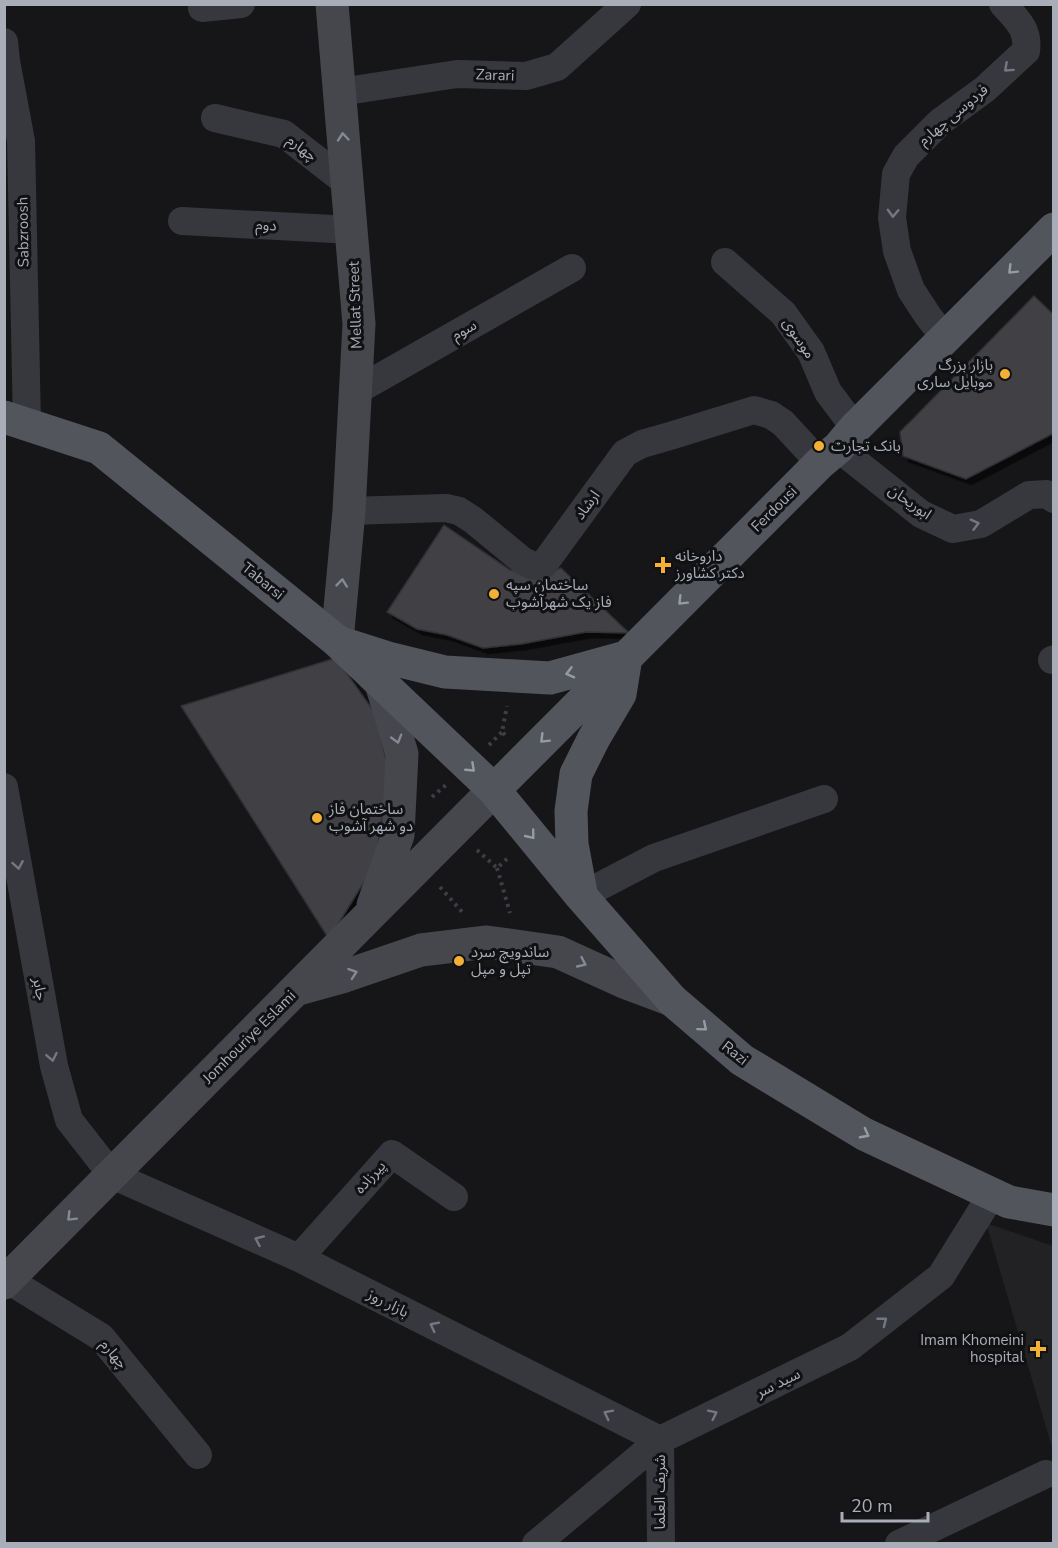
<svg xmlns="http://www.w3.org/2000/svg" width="1058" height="1548" font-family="'Nunito Sans','Noto Sans Arabic',sans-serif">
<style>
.built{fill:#222225}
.building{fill:#404145;stroke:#303034;stroke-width:1.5;filter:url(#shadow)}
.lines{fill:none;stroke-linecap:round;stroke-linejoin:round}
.path{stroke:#3d3f44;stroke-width:4;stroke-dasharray:3 4.5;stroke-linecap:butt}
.minor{stroke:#37383d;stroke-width:28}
.secondary{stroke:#45474d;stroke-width:33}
.primary{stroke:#53555c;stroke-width:33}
.oneway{stroke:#757881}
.oneway2{stroke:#858993}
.oneway3{stroke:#979ba6}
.poi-dot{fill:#f2b134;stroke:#111113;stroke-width:2}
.labels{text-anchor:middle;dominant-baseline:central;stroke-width:6;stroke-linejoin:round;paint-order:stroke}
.street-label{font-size:15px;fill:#a8adb8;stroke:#111113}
.poi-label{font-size:15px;fill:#a8adb8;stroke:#111113;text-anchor:start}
</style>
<defs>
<filter id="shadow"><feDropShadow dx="5.5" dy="5.5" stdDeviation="0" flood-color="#0009"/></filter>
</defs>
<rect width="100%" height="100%" fill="#161618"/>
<path class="built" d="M986,1223l67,23v205z"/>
<path class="building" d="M1034,296l20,19v118l-88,46 -63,-23 -3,-24z
M444,525l66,45 30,6 21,-8 68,65 -43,-1 -65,12 -38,4 -36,-13 -30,-6 -30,-17z
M336,658l39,55 14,59 -14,92 -46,75 -148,-233z"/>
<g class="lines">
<path class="path" d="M505,735l-3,-3 5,-26
M489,745l13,-13
M432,797l15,-13
M477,850l20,18 12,-11
M497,868l13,45
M440,887l23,26"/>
<path class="minor" d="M202,8l39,-4
M4,42l2,19 15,80 6,283
M340,92l117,-18 69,2 31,-9 70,-63
M215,118l69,16 63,49
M182,221l169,9
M725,262l58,51 28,39 17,40 27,36
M945,338l-17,-22 -17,-26 -14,-39 -5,-33 4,-44 10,-18 34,-34 45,-33 41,-38c3,-22 -9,-31 -23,-47
M356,391l216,-123
M838,448l83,66 32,15 28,-5 48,-29 18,-1 7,5
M349,511l97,-3 13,3 14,9 50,41 11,5 10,-2 81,-111 17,-9 28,-8 84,-26 17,5 12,8 37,40
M1052,660l2,-1
M4,787l50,279 15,54 43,55 187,83 361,182
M581,896l73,-38 170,-59
M299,1258l93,-104 62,43
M4,1276l4,4 93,57 97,118
M660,1440l1,104
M536,1544l124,-104 190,-93 91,-71 51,-82
M899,1544l147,-70"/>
<path class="secondary" d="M332,4l27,320 -10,187 -12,130
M373,905l25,-70 4,-81 -21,-71
M298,989l47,-13 76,-26 66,-8 71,10 66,30 48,18
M4,1283l490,-493"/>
<path class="primary" d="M4,417l95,31 238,193 157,149 87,106 91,104 70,60 122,74 145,68 45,8
M344,644l44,14 57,14 105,6 76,-21 -6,37 -26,44 -18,36 -5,37 1,33 9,49
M494,790l326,-327 18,-15 17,-20 199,-199"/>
</g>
<defs><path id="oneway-chevron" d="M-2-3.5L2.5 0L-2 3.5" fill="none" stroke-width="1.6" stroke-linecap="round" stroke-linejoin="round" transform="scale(1.5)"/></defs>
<g class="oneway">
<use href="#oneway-chevron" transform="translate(1008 68) rotate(138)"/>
<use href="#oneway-chevron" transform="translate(893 213) rotate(92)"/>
<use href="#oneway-chevron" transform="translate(975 524) rotate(-15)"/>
<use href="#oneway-chevron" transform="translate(18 865) rotate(80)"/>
<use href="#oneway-chevron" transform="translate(52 1057) rotate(79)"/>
<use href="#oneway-chevron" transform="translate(259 1240) rotate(-156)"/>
<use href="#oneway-chevron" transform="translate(883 1321) rotate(-38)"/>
<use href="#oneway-chevron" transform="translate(434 1326) rotate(-153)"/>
<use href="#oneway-chevron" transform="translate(608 1414) rotate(-153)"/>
<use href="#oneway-chevron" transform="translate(713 1414) rotate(-26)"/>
</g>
<g class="oneway2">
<use href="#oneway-chevron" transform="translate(343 137) rotate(-95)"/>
<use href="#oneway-chevron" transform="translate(342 583) rotate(-84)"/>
<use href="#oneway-chevron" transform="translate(397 739) rotate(74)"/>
<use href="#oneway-chevron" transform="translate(582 963) rotate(25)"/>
<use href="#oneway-chevron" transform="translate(353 973) rotate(-19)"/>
<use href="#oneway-chevron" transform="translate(71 1217) rotate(135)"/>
</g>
<g class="oneway3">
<use href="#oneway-chevron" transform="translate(1012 270) rotate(135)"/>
<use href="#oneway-chevron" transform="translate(682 601) rotate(135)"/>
<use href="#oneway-chevron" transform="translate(570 673) rotate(165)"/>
<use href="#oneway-chevron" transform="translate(544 739) rotate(135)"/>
<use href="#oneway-chevron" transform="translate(471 768) rotate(43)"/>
<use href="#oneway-chevron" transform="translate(531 835) rotate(51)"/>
<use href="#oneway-chevron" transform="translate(703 1027) rotate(40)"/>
<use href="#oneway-chevron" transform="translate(865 1134) rotate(28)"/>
</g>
<g class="poi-dot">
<circle cx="1005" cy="374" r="6"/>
<circle cx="819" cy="446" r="6"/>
<path d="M660 556h6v6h6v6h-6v6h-6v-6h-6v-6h6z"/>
<circle cx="494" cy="594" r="6"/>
<circle cx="317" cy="818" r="6"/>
<circle cx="459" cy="961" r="6"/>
<path d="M1035 1340h6v6h6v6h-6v6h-6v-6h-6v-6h6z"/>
</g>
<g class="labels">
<g class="street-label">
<text transform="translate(495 75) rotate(2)">Zarari</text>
<text transform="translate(953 115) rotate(-40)">فردوسی چهارم</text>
<text transform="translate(302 148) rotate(37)">چهارم</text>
<text transform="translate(266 225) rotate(3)">دوم</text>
<text transform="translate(23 232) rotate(-91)">Sabzroosh</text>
<text transform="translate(355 305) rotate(-92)">Mellat Street</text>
<text transform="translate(464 330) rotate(-30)">سوم</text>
<text transform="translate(799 338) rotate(56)">موسوی</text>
<text transform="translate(910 502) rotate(35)">ابوریحان</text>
<text transform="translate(587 505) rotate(-54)">ارشاد</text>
<text transform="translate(774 509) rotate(-45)">Ferdousi</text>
<text transform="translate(263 581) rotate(39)">Tabarsi</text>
<text transform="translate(40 989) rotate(80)">جابر</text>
<text transform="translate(249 1037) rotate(-45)">Jomhouriye Eslami</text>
<text transform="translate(735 1053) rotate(38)">Razi</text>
<text transform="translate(370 1177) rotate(-48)">پیرزاده</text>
<text transform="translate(388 1303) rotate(27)">بازار روز</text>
<text transform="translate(114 1354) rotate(50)">چهارم</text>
<text transform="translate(778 1383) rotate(-26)">سید سر</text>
<text transform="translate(660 1492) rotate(-90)">شریف العلما</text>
</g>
<g class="poi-label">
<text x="993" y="365" text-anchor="end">بازار بزرگ<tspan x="993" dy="17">موبایل ساری</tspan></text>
<text x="831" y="446">بانک تجارت</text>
<text x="675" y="556">داروخانه<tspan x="675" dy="17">دکتر کشاورز</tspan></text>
<text x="506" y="585">ساختمان سپه<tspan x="506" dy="17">فاز یک شهرآشوب</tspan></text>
<text x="329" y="809">ساختمان فاز<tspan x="329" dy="17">دو شهر آشوب</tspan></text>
<text x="471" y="952">ساندویچ سرد<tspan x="471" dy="17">تپل و مپل</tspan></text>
<text x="1024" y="1340" text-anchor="end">Imam Khomeini<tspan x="1024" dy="17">hospital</tspan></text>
</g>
</g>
<rect width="1058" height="1548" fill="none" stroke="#a8adb8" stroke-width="12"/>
<path d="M842 1512v9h86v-9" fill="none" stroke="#a8adb8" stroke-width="3"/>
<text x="851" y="1512" font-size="18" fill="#a8adb8" stroke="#111113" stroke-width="4.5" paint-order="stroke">20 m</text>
</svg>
